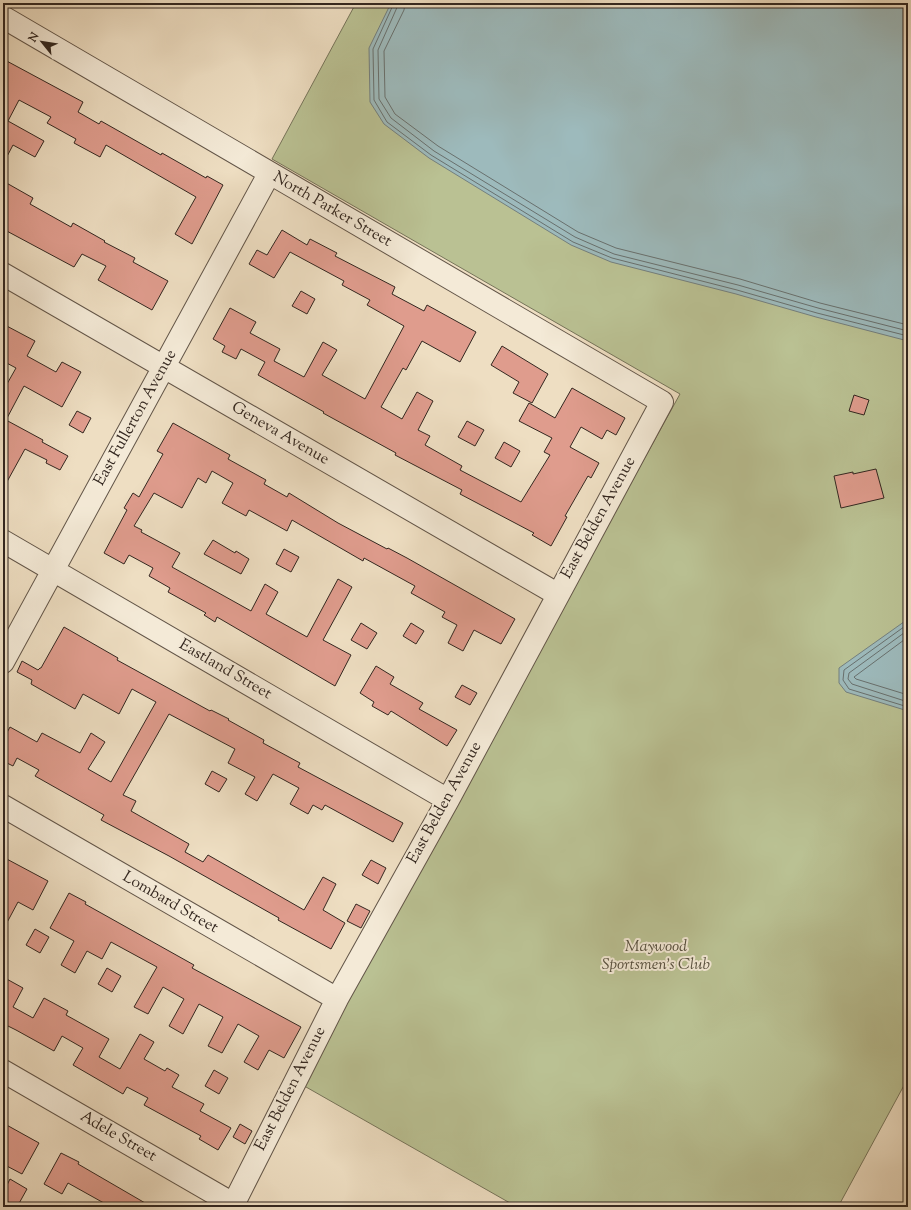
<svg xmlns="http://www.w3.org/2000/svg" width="911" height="1210" font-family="'Sorts Mill Goudy',serif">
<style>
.green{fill:#bac193;stroke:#76745a}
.water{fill:#9dbabc;stroke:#737f7e}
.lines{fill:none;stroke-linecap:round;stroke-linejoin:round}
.shore{stroke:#68706e;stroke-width:1}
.building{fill:#df9c8d;stroke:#332720}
.minor-casing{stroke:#625548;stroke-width:24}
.minor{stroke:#f4ead7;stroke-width:22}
.labels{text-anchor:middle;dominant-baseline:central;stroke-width:4;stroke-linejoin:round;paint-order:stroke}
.street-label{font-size:16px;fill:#332720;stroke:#f4ead7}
.park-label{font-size:16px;font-style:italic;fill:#554e3d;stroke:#f4ead7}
</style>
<rect width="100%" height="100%" fill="#eedec2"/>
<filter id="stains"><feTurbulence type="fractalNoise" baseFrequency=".005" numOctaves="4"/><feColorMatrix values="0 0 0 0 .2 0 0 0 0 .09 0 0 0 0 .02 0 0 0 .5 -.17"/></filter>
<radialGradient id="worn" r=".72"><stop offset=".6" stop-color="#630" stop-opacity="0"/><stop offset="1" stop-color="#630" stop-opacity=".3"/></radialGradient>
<path class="green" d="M356,3h552v1075l-70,129h-321l-218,-124 381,-689 -408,-235z"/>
<path class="water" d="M391,3h517v338l-92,-24 -80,-23 -125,-32 -40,-17 -142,-87 -45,-34 -14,-22 -1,-54z
M908,619v92l-62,-19 -7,-9v-15z"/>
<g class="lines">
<path class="shore" d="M394,3l-21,46 1,51 13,22 44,33 142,87 39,16 125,32 80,23 91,23
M399,3l-21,47 1,49 12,19 43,33 141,86 39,17 124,31 80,23 90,23
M405,3l-1,7 -20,41 1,46 10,17 43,32 140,86 38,16 124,31 80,24 88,22
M908,624l-64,46 -1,10 6,9 59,18
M908,630l-59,43 -1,6 4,5 56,18
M908,637l-54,40 2,2 52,16"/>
</g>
<path class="building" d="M3,59l80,43 -5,10 21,12 2,-3 60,34 1,-2 44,25 1,-2 16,9 -31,59 -17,-10 21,-37 -90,-52 -6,12 -26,-14 2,-4 -29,-16 4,-6 -32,-17 -11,21 36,20 -9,16 -22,-12 -10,19z
M3,181l30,17 -3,6 41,23 2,-4 32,18 -1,1 31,16 -2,4 35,19 -16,29 -54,-30 8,-14 -24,-12 -8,13 -71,-38z
M282,230l25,15 3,-6 27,14 -2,3 60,31 -3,7 32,17 3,-6 49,27 -16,30 -38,-21 -16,29 -3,-2 -22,39 21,12 15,-27 16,9 -15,29 12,6 -5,9 37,21 -2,4 61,32 29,-47 -6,-3 8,-14 -33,-17 10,-18 26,15 17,-30 53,30 -9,17 -9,-5 -5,9 -21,-12 -11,20 29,16 -8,15 -3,-2 -23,40 2,1 -16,29 -19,-11 2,-2 -74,-39 2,-4 -67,-35 1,-2 -73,-40 1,-1 -66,-37 7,-13 -24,-13 -5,10 -14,-7 3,-6 -12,-7 17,-31 26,14 -6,11 30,16 -6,12 30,16 19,-35 14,8 -15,25 43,24 39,-73 -37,-21 3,-5 -28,-15 2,-4 -54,-29 -16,26 -25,-14 8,-14 10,5z
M301,291l14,8 -8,15 -15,-8z
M3,324l32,17 -8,15 29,16 6,-10 19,10 -19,35 -38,-21 -18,34 37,20 -1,2 26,14 -8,14 -14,-7 1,-3 -22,-11 -22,40v-98l13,-23 -13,-7z
M502,346l46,28 -16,29 -19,-10 6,-11 -28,-17z
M854,395l15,5 -5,15 -15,-4z
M77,411l14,7 -8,15 -14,-8z
M467,421l17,9 -9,16 -17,-9z
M173,423l57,32 -2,4 38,21 -2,4 23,13 2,-4 49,30 49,26 1,-1 19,10 108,61 -14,25 -27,-14 -11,21 -15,-8 9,-18 -15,-8 3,-5 -34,-19 4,-7 -51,-28 -1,3 -71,-41 -5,11 -38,-21 -3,6 -24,-13 11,-20 -21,-12 -6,12 -8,-5 -16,30 -28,-15 -20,33 8,4 -1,2 39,21 -8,14 79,44 14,-27 13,8 -12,22 41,23 31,-58 14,8 -29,53 28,15 -16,31 -118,-69 -2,5 -11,-7 2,-2 -38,-21 2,-4 -21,-12 4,-8 -24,-13 -5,9 -20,-11 23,-43 -3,-2 9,-15 6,4 24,-43 -6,-3z
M504,442l16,9 -9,16 -16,-9z
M876,469l8,29 -43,10 -7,-32 19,-4v2z
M213,540l22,13 1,-2 13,8 -8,15 -37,-20z
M284,549l15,8 -8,15 -15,-8z
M361,623l16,10 -10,16 -16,-9z
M411,623l13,8 -8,13 -13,-8z
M64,627l54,31 -1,2 93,51 1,-1 18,9 -1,1 36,20 -1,3 37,20 -2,4 105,56 -10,19 -68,-37 -3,5 -9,-5 -5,9 -18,-10 9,-16 -26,-14 -16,27 -12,-7 10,-17 -27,-14 7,-14 -66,-35 -46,81 13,6 -5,10 58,33 -4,8 18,10 5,-7 96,55 19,-33 13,7 -13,26 22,13 -14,26 -53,-29 1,-2 -110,-62 -68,-36 3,-5 -69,-39 4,-6 -22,-12 -4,8 -10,-5v-21l7,-13 27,15 5,-9 38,20 11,-20 14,9 -17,27 23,13 45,-80 -24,-13 -13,25 -36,-20 -8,15 -44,-25 1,-4 -15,-8 5,-11 16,9 2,-2h1z
M376,666l18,11 -4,7 33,19 -4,6 38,21 -10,16 -56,-35 -3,4 -16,-9 2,-4 -14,-9z
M462,685l15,8 -7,12 -15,-8z
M212,771l15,8 -8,13 -14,-8z
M3,857l45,24 -15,29 -15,-8 -15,28z
M371,860l15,8 -8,16 -16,-9z
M69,893l17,9 -1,2 109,61 -2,3 109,59 -17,31 -15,-8 -11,20 -14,-8 15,-26 -21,-12 -16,29 -14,-7 15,-29 -24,-13 -16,30 -14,-8 15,-27 -21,-12 -15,27 -14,-7 23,-40 -46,-25 -9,17 -15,-8 -12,22 -14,-8 13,-24 -24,-13z
M356,904l14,7 -9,17 -14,-7z
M35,929l14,8 -9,16 -14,-8z
M107,968l14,8 -9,16 -14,-8z
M3,977l20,11 -10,19 20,11 11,-20 24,13 -2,4 43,24 -10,18 21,12 20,-35 14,8 -10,17 21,12 2,-3 12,7 -7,12 32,17 -4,7 31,17 -13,22 -19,-11 2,-3 -57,-31 4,-7 -21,-11 -4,7 -50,-29 10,-17 -21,-12 -8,15 -38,-21 -12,-6 -1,1z
M214,1070l14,8 -9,16 -14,-8z
M3,1123l36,20 -17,31 -19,-10z
M240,1124l12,7 -7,13 -12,-7z
M61,1153l18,9 -1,2 74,43h-41l-43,-24 -6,11 -18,-10z
M10,1179l17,10 -10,18 -14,-8v-6z"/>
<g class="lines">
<g class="minor-casing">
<path id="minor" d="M3,17l659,385 -214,398 -111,199 -105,208
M3,274l554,320
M3,541l445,259
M3,662l266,-488
M3,806l334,193
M3,1071l230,133"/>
</g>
<use href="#minor" class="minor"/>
</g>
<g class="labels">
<g class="street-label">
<text transform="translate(332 210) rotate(30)">North Parker Street</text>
<text transform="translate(136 418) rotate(-61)">East Fullerton Avenue</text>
<text transform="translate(280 434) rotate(30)">Geneva Avenue</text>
<text transform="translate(599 518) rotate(-61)">East Belden Avenue</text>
<text transform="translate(225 670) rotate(30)">Eastland Street</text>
<text transform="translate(445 803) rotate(-61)">East Belden Avenue</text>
<text transform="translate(170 903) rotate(30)">Lombard Street</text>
<text transform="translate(291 1089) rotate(-63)">East Belden Avenue</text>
<text transform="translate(118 1137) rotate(30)">Adele Street</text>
</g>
<g class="park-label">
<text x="656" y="947">Maywood<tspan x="656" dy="18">Sportsmen's Club</tspan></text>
</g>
</g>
<rect width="911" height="1210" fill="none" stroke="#eedec2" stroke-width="16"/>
<rect x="4" y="4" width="903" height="1202" fill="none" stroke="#332720" stroke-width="2"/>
<rect x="8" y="8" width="895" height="1194" fill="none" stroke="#332720"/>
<g transform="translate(42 42) rotate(300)" stroke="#f4ead7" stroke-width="3" paint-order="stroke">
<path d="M0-3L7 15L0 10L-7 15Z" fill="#332720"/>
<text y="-6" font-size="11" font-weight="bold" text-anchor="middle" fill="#332720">N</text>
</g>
<rect width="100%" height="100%" filter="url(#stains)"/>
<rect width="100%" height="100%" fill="url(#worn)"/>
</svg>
